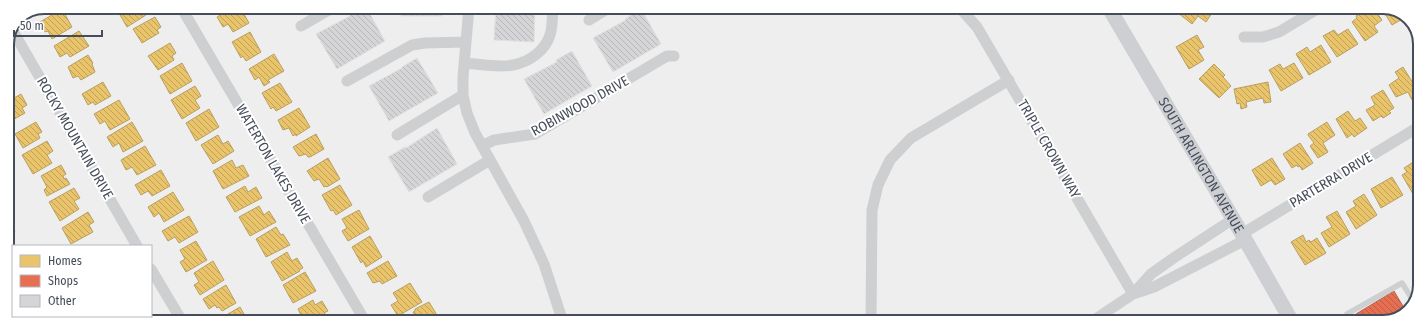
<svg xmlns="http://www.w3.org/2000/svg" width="1427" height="329" font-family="'Fira Sans Condensed',sans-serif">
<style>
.homes{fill:url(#homes-back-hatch);stroke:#b8a065}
.shops{fill:url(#shops-back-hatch);stroke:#b76554}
.building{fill:url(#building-back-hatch);stroke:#e0e0e1}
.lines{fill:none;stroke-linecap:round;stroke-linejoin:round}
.lane{stroke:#cdcfd1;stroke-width:5.5}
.street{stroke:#cdcfd1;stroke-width:11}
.secondary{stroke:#cdcfd3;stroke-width:15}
.labels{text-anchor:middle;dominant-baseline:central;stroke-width:4;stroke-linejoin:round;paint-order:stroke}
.street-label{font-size:14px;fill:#464d5a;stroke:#fff}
.rim{fill:none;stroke:#464d5a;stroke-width:2}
</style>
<defs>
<pattern id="homes-back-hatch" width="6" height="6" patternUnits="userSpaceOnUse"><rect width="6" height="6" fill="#e9c46a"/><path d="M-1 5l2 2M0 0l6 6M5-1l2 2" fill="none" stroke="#bfa15a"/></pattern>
<pattern id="shops-back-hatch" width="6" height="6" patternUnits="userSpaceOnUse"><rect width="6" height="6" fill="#e76f51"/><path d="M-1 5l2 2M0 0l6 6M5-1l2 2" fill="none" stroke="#bd5d46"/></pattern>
<pattern id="building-back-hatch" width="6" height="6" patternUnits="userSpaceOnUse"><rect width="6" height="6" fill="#d5d5d7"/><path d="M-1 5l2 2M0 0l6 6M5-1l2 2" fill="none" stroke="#b8b8bb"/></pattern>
</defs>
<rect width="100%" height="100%" fill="#efeeee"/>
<path class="homes" d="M118,7h24l4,8 -19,12 -11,-19z
M234,7h6l9,16 -16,9 -5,-8 -5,3 -6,-10z
M1182,8h29l3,2 -8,12 -8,-6 -6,8 -14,-11z
M1391,8l15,9 -14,8 -8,-13z
M62,9l10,18 -20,12 -4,-8 -3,1 -5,-10z
M1374,9l8,11 -8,6 4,6 -13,9 -13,-19 5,-4 -1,-2 9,-5 2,3z
M155,17l6,10 -4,3 2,3 -17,10 -9,-14z
M1348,29l10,15 -21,13 -14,-21 11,-6 4,5z
M79,31l10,15 -19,11 -3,-4 -7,4 -6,-11z
M250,32l11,20 -15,9 -3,-5 -2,2 -9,-16z
M1197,35l7,12 -6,3 6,10 -15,9 -13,-22z
M170,43l6,10 -4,3 2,4 -16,10 -10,-14z
M1321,45l10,17 -22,13 -13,-21 11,-7 3,5z
M274,54l10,17 -16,9 2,2 -6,4 -5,-9 -4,3 -6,-11z
M88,55l5,8 -1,1 3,8 -14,8 -3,-4 -5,2 -5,-11z
M182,63l10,18 -22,13 -10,-18z
M1294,63l9,15 -22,13 -12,-21 11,-6 3,5z
M1214,64l11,11 -2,2 8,9 -12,12 -20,-19z
M1403,67l10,16 3,-2 4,7v7l-8,5 -4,-8 -12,5 -7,-12 10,-7 -4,-6z
M103,82l8,14 -16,9 -2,-3 -5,3 -6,-11z
M1268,82l3,20 -7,1 -1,-5 -17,4 1,5 -6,2 -1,-6 -3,1 -3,-15z
M280,83l12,19 -16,9 -3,-4 -2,2 -9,-16z
M195,86l6,10 -6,4 5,8 -18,11 -11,-19z
M1383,90l11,18 -5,3 2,2 -8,5 -2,-2 -8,5 -7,-11 9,-5 -4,-8z
M21,94l6,11 -5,3 3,5 -16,9 -2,-3v-17z
M119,100l11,19 -20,11 -5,-9 -5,3 -6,-10z
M299,108l11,19 -14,9v-2l-3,2 -4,-8 -6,2 -5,-10z
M209,109l10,18 -23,14 -10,-18z
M1348,111l7,10 5,-3 7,10 -13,9 -2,-3 -5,4 -11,-19z
M36,122l6,10 -4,2 2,4 -17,10 -8,-14z
M132,122l11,19 -20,11 -4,-9 -6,4 -6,-10z
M1327,122l8,13 -12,8 5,9 -10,6 -8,-12 4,-3 -6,-8v-1z
M316,134l8,15 -14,8h-2l-2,-3 -7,2 -6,-9z
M218,135l5,9 5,-3 6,10 -21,13 -12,-19z
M47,141l6,10 -6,4 5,8 -19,11 -11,-19z
M1300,143l13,20 -11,7 -2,-4 -2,1 -1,-2 -5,3 -9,-14z
M145,146l11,19 -19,10 -5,-8 -6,3 -5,-10z
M328,158l12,21 -13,8 -1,-1 -2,1 -5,-8 -5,2 -7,-10z
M1272,158l13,21 -10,6 -4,-5 -10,6 -9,-16z
M1418,159l1,3v28l-6,4 -11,-19 5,-3 -3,-4z
M232,160l4,8 7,-3 6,11 -26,13 -10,-18z
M61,165l5,9 -3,2 1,3 2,-1 4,6 -23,12 -3,-6 3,-3 -6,-11z
M161,170l9,16 -18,10 -4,-5 -7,4 -6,-10z
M1392,177l11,18 -22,13 -10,-19z
M340,185l12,20 -16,10 -3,-5 -2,1 -9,-16z
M245,186l3,6 8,-5 6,11 -27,14 -9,-15z
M74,188l6,10 -6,3 5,8 -19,12 -11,-19z
M173,192l11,18 -20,12 -5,-9 -5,4 -6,-10z
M1364,194l13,21 -21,14 -10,-17 10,-6 -3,-5z
M259,206l5,9 5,-4 7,11 -26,14 -11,-19z
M359,210l10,19 -21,12 -6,-10 5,-3 -5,-9z
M1337,211l13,23 -21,13 -8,-14 11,-6 -6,-10z
M88,212l6,10 -5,3 4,7 -22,12 -9,-16z
M189,216l9,16 -19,11 -4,-6 -7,4 -6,-10z
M7,218l8,14 -8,4z
M276,227l5,8 2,-1 7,11 -24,12 -10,-18z
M1303,235l3,7 3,-2 2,2 6,-4 9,15 -21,12 -14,-23z
M370,236l12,21 -16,10 -3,-6 -2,2 -9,-16z
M196,241l11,19 -21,12 -6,-10 5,-3 -5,-9z
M14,243l1,3h-2v27l-6,3v-29z
M287,252l5,9 5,-3 6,10 -4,2 1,1 -18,10 -11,-19z
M213,261l11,19 -24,15 -6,-10 5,-3 -5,-9z
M388,261l9,15 -15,8 -2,-3 -7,2 -6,-10z
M305,272l11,19 -23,12 -10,-18z
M410,283l12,19 -24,14 -7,-11 7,-4 -5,-8z
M226,285l10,18 -14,8 -3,-4 -2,1 -2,-3 -6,4 -6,-10z
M313,300l2,5 7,-4 6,10 -4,2 1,1 -14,7h-7l-6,-12z
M429,302l11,18 -25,1 3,-1 -5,-8 2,-1v-2z
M240,307l8,14h-32z
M31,316h32l-9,5h-12l-2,-3 -4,3z
M119,316h30l3,5h-32l-3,-4z"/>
<path class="shops" d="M1394,291l13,22 -24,9h-28l4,-3 -3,-5z"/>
<path class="building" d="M363,7h3l19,34 -48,28 -21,-35 34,-18v-1z
M401,7h41v9h-41z
M496,7h39l-1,35 -40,-2z
M641,9l20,35 -48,28 -20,-34 33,-18 -1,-1z
M572,51l20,35 -48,28 -20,-35 33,-17 -1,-2z
M417,58l21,35 -49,28 -20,-35 33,-18v-1z
M437,128l20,36 -48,28 -21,-35 17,-10 1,1z"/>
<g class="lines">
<path class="lane" d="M1347,314l55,-31 12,19"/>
<path class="street" d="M181,7l184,314
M469,7l-6,70v18l4,18 8,20 49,88 20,43 19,58
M385,8v-1
M960,8l17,19 156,267 -42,28
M589,20l21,-13
M301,26l33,-19
M13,31l124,215
M1244,37h19l16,-5 40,-24
M464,63c15,1 34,5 49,2 16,-3 32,-14 37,-30 3,-9 2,-19 3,-28
M347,81l65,-36 13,-2 41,-1
M397,135l66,-40
M482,146l12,-6 41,-6 132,-78h7
M428,197l62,-37
M1233,219l-58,38 -24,17 -18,20 21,-7 91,-47
M1242,234l178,-108
M151,269l31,52
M871,322l1,-112 6,-25 12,-25 21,-22 98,-58"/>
<path class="secondary" id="s1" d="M1109,8l133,226 50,88"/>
</g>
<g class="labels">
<g class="street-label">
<text transform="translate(580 106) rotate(-29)">ROBINWOOD DRIVE</text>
<text transform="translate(75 138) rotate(60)">ROCKY MOUNTAIN DRIVE</text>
<text transform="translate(1049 149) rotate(60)">TRIPLE CROWN WAY</text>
<text transform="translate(273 164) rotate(60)">WATERTON LAKES DRIVE</text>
<text stroke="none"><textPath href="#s1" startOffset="182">SOUTH ARLINGTON AVENUE</textPath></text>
<text transform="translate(1331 180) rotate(-31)">PARTERRA DRIVE</text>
</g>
</g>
<path d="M0 0H1427V329H0ZM44 14H1383A30 30 0 0 1 1413 44V285A30 30 0 0 1 1383 315H44A30 30 0 0 1 14 285V44A30 30 0 0 1 44 14Z" fill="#fff" fill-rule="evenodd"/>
<path class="rim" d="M44 14H1383A30 30 0 0 1 1413 44V285A30 30 0 0 1 1383 315H44A30 30 0 0 1 14 285V44A30 30 0 0 1 44 14Z"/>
<rect x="12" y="245" width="140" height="72" fill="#ffffff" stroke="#b5b8bd"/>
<rect x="20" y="255" width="20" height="12" fill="#e9c46a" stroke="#b5b8bd"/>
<text x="48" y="265" font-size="12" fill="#464d5a">Homes</text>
<rect x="20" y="275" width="20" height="12" fill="#e76f51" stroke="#b5b8bd"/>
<text x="48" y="285" font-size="12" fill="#464d5a">Shops</text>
<rect x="20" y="295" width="20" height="12" fill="#d5d5d7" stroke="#b5b8bd"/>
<text x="48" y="305" font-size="12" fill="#464d5a">Other</text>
<path d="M14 30v6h88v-6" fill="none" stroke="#464d5a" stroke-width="2"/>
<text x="20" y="30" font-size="12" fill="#464d5a" stroke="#ffffff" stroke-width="3" paint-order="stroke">50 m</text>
</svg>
